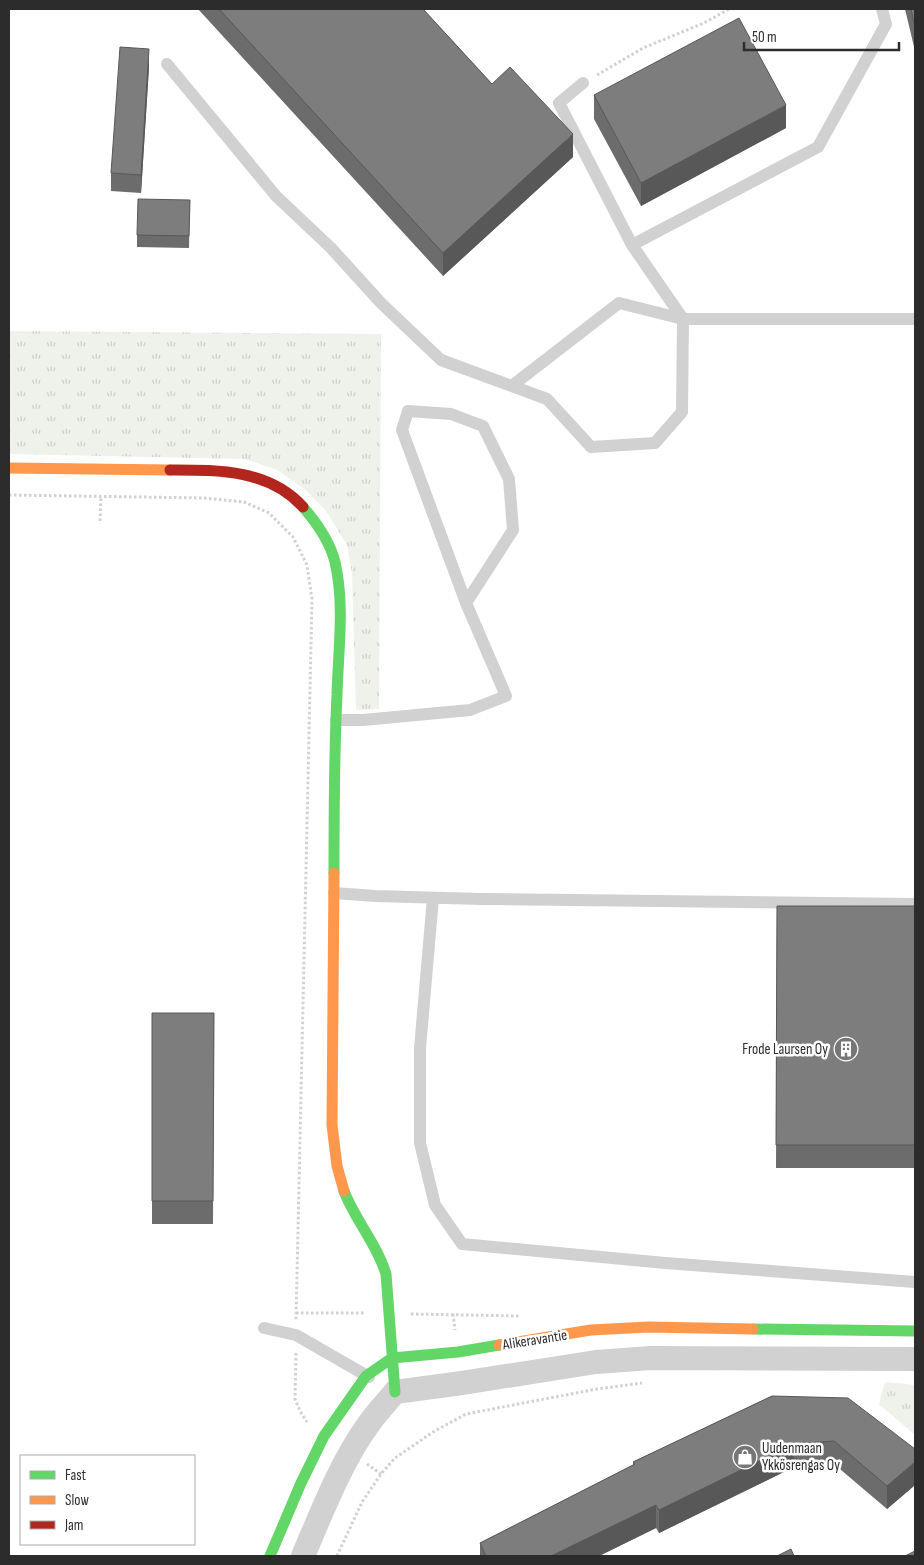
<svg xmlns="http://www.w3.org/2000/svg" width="924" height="1565" font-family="'Sofia Sans Condensed',sans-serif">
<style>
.grass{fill:url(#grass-tufts)}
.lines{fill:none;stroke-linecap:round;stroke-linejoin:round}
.path{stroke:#d1d1d1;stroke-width:3;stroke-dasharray:2.5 2.5;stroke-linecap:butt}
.lane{stroke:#d1d1d1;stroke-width:12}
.street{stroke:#d1d1d1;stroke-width:24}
.fast{stroke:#63d668;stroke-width:11}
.slow{stroke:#ff974d;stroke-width:11}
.jam{stroke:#b3261e;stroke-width:11}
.wall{fill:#6c6c6c}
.shaded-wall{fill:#585858}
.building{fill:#7d7d7d;stroke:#585858}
.labels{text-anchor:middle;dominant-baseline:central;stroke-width:5;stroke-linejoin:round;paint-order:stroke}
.poi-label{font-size:15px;fill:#2c2c2c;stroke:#fff;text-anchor:end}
.street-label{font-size:15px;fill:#2c2c2c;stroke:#fff}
</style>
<defs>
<pattern id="grass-tufts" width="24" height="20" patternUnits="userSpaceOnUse" patternTransform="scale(1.25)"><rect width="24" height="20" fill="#eef2eb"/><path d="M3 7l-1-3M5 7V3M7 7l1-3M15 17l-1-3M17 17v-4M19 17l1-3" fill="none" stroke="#ccd0ca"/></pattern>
</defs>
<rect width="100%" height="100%" fill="#fff"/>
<path class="grass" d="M9,331l372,3 -2,375 -23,1 -4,-137 -5,-28 -21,-34 -20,-21 -29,-20 -32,-11 -236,-5z
M885,1382l30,3v50l-36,-31z"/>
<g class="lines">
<path class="path" d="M597,75l46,-27 61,-25 25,-14
M9,495l195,3 40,4 25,11 24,24 14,28 5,34 -16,721
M100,521l1,-24
M296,1313h69
M411,1314l109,2
M453,1314l2,16
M296,1353l-1,46 5,12 7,11
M367,1464l14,10
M337,1556l25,-54 19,-28 14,-16 38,-26 33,-18 131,-25 45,-6"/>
<path class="lane" d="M167,64l109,132 55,52 50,55 60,57 106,39 44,48 64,-4 27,-31 1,-93 -51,-74 186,-98 68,-123 -4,-15
M583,83l-24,20 73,142
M513,385l106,-82 64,16h232
M336,720h27l107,-10 36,-14 -40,-93 -64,-173 6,-19 43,3 32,12 26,53 4,51 -47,73
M334,893l41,3 106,3 434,5
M433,898l-13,150v95l15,62 27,39 203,19 250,19
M264,1328l32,7 73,42"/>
<path class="street" d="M303,1556c18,-42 38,-94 65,-131 8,-12 18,-22 27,-33l67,-9 134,-21 55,-4 264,1"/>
<path class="fast" d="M303,507c13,15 27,35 32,55 10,43 3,90 2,133 -3,59 -3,119 -3,178
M344,1191c11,29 33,53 42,83l9,118
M753,1329l162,2
M270,1556l31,-73 23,-47 42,-60 26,-18 66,-6 41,-7"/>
<path class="slow" d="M9,468l161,2
M334,873l-2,252 5,41 7,25
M499,1345l92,-15 57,-3 105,2"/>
<path class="jam" d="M170,470c47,0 99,-1 133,37"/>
</g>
<path class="wall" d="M198,9h225l69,75 81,73 -130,119z
M905,9h10v42z
M149,67l-8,126 -30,-2v-18z
M594,95l192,33 -145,78 -47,-87z
M190,200l-1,48 -52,-1v-12z
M777,906h138v262h-139z
M152,1013h62l-1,211h-61z
M772,1396l143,53v36l-28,24 -53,-45 -40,3 -135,66 -3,-5 -57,28h-119v-13l153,-78v-3z"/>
<path class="shaded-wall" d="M149,49v18l-8,126v-18z
M786,105v23l-145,78v-23z
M573,134v23l-130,119v-23z
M794,1444v23l-135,66v-23z
M915,1462v23l-28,24v-23z
M656,1505v23l-57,28h-48z"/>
<path class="building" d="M219,9h204l69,75 18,-17 63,67 -130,119z
M911,9h4v19z
M739,18l47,87 -145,78 -47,-88z
M120,47l29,2 -8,126 -30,-2z
M138,199l52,1 -1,36 -52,-1z
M777,906h138v239h-139z
M152,1013h62l-1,188h-61z
M772,1396l76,2 67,51v13l-28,24 -53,-45 -40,3 -135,66 -3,-5 -105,51h-65l-6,-13 155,-79 -2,-2z
M791,1549l3,7h-17z
M915,1551v5h-10z"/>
<defs>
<g id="building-disc" transform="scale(1.25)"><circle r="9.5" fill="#767676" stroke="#fff"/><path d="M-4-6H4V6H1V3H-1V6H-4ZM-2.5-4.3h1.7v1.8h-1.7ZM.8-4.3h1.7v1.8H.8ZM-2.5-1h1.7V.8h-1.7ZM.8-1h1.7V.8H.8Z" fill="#fff"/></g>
<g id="shop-disc" transform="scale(1.25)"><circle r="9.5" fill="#767676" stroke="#fff"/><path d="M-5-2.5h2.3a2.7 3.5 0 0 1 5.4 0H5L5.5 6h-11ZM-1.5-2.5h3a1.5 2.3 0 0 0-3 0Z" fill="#fff"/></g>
</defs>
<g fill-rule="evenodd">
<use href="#building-disc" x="846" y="1049"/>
<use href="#shop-disc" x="745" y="1457"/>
</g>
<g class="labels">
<g class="poi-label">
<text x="828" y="1049">Frode Laursen Oy</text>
<text x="762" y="1448" text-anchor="start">Uudenmaan<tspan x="762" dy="17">Ykkösrengas Oy</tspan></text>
</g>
<g class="street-label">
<text transform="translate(535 1340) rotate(-9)">Alikeravantie</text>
</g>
</g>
<rect width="924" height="1565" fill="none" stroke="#2c2c2c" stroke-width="20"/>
<rect x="20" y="1455" width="175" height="90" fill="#ffffff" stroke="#ababab"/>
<rect x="30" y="1471" width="25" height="8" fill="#63d668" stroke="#ababab"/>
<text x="65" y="1480" font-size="15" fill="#2c2c2c">Fast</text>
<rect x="30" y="1496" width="25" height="8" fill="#ff974d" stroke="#ababab"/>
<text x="65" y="1505" font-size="15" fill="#2c2c2c">Slow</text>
<rect x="30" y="1521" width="25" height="8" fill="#b3261e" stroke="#ababab"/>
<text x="65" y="1530" font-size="15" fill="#2c2c2c">Jam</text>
<path d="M744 42v8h155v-8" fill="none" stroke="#2c2c2c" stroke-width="2.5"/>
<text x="752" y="42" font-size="15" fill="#2c2c2c" stroke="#ffffff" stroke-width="4" paint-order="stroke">50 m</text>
</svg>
